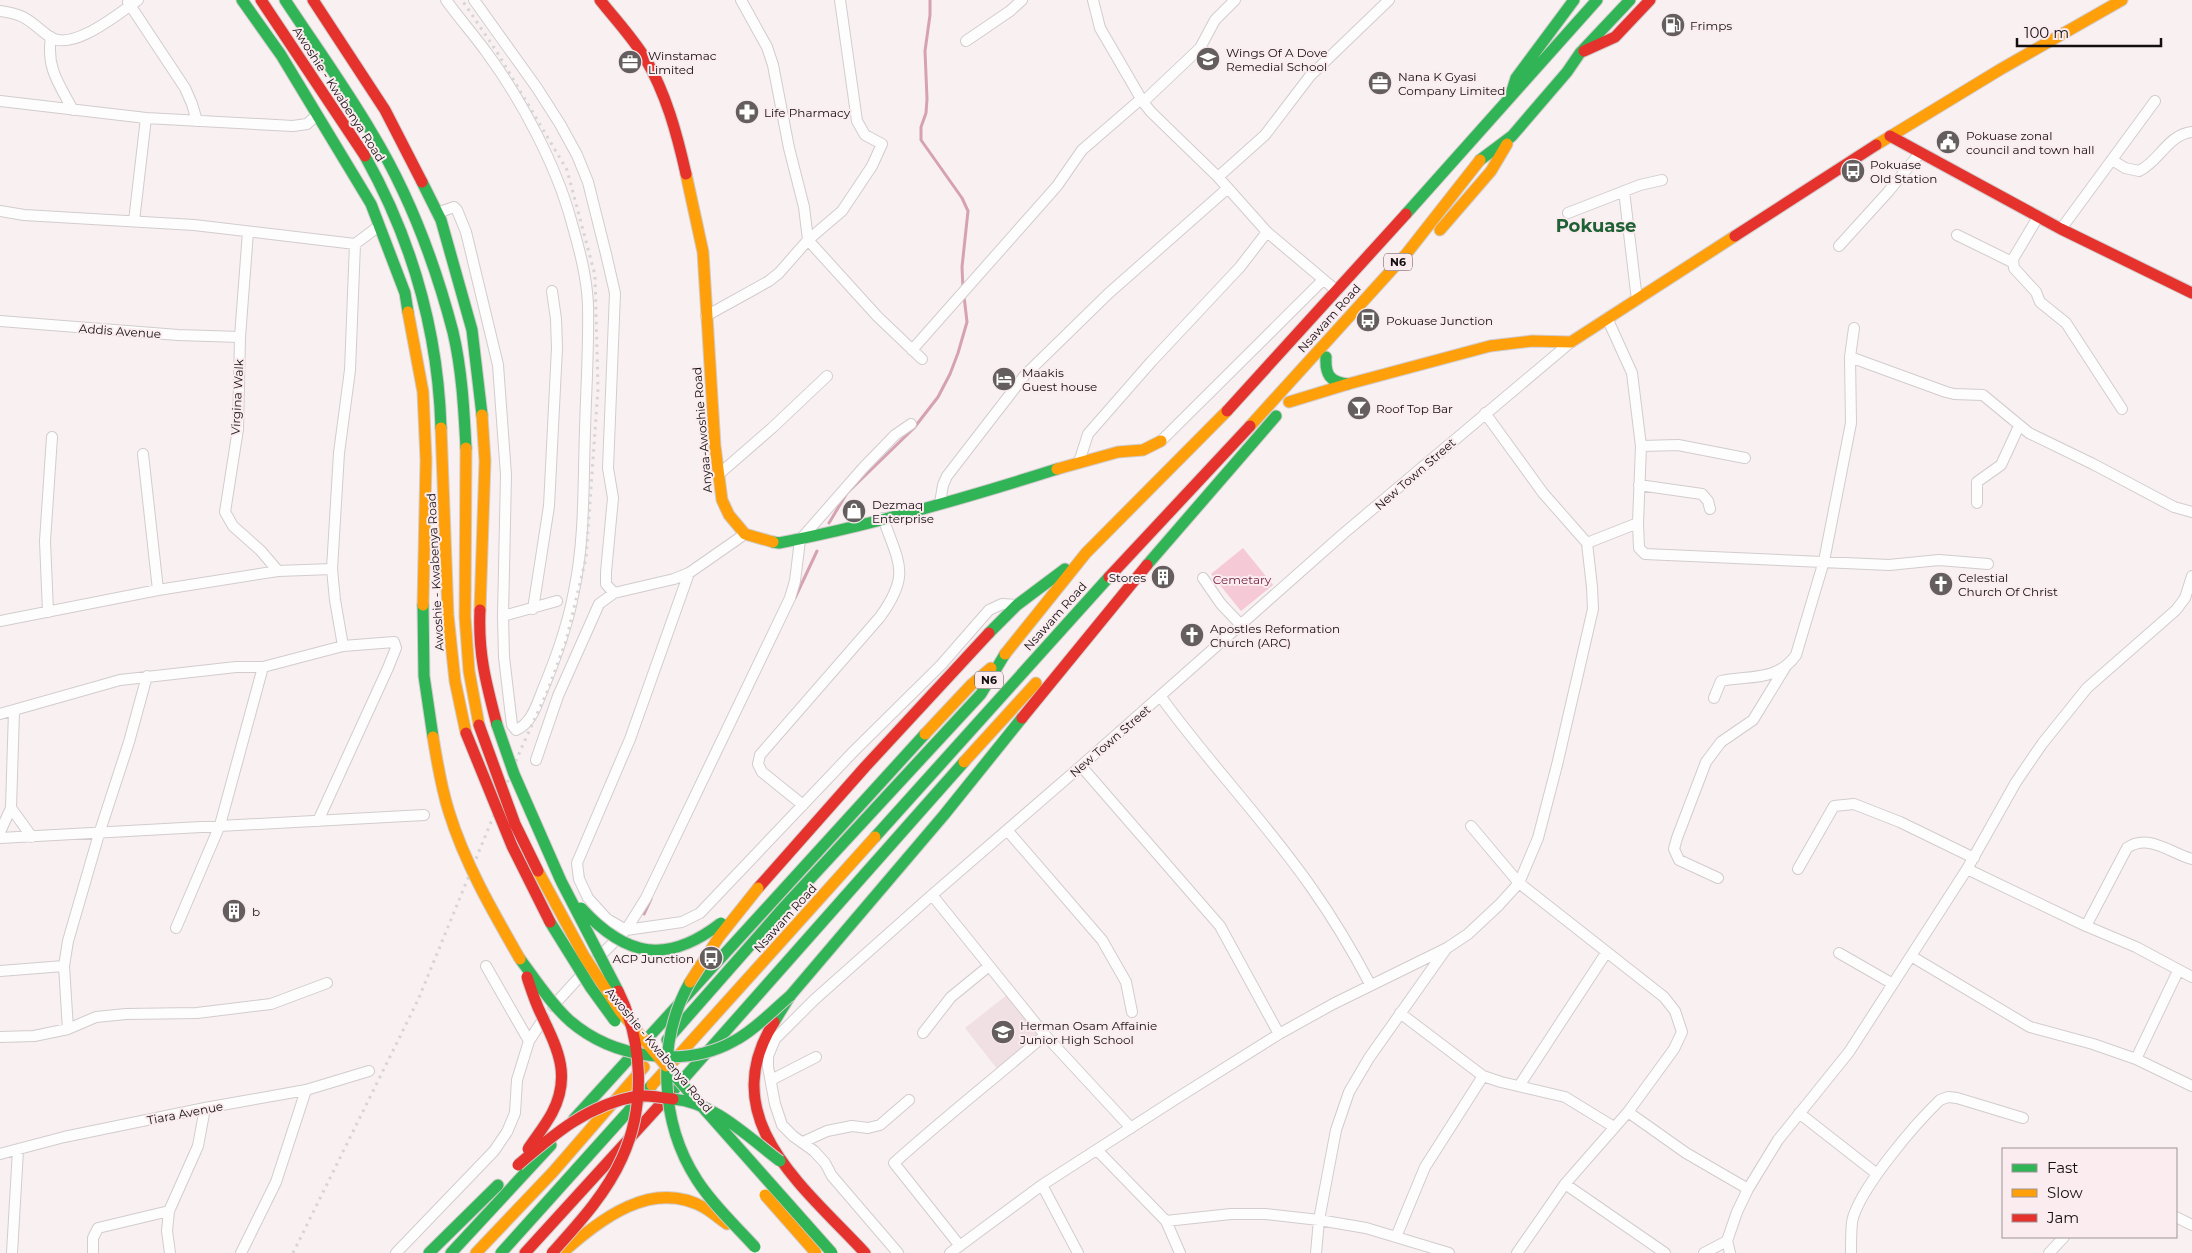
<svg xmlns="http://www.w3.org/2000/svg" width="2192" height="1253" font-family="Montserrat,sans-serif">
<style>
.built{fill:#f0dfe3}
.green{fill:#f5c9d5}
.lines{fill:none;stroke-linecap:round;stroke-linejoin:round}
.stream{stroke:#d6a2b1;stroke-width:3}
.street-casing{stroke:#d2cccd;stroke-width:12}
.fast-casing{stroke:#d2cccd;stroke-width:13}
.slow-casing{stroke:#d2cccd;stroke-width:13}
.jam-casing{stroke:#d2cccd;stroke-width:13}
.street{stroke:#fefdfd;stroke-width:10}
.fast{stroke:#30b455;stroke-width:11}
.slow{stroke:#ff9f0a;stroke-width:11}
.jam{stroke:#e5322d;stroke-width:11}
.rail{stroke:#d7d4d5;stroke-width:3;stroke-dasharray:2.5 5;stroke-linecap:butt}
.fast-bridge-casing{stroke:#d2cccd;stroke-width:13;stroke-linecap:butt}
.slow-bridge-casing{stroke:#d2cccd;stroke-width:13;stroke-linecap:butt}
.jam-bridge-casing{stroke:#d2cccd;stroke-width:13;stroke-linecap:butt}
.fast-bridge{stroke:#30b455;stroke-width:11}
.slow-bridge{stroke:#ff9f0a;stroke-width:11}
.jam-bridge{stroke:#e5322d;stroke-width:11}
.labels{text-anchor:middle;dominant-baseline:central;stroke-width:4;stroke-linejoin:round;paint-order:stroke}
.shield{fill:#fbecf0;stroke:#595153;stroke-width:1}
.shield-label{font-size:11px;font-weight:bold;fill:#140f10}
.poi-label{font-size:12px;fill:#140f10;stroke:#fbecf0;text-anchor:start}
.street-label{font-size:12px;fill:#140f10;stroke:#fbecf0}
.park-label{font-size:12px;fill:#711c3e;stroke:#fbecf0}
.district-label{font-size:18px;font-weight:bold;fill:#1e6134;stroke:#fbecf0}
</style>
<rect width="100%" height="100%" fill="#f8f0f1"/>
<path class="built" d="M1007,995l33,41 -42,34 -33,-42z"/>
<path class="green" d="M1243,548l30,37 -32,26 -30,-37z"/>
<g class="lines">
<path class="stream" d="M930,0v15l-5,36 2,48 -1,14 -5,14v13l41,58 6,13 -6,56 1,23
M829,523l18,-30 67,-65 24,-31 12,-23 8,-21 9,-31 -3,-26
M795,598l22,-47
M644,914l7,-15"/>
<g class="street-casing">
<path id="street" d="M446,0c13,18 28,35 41,53 34,46 69,112 84,167 8,28 16,57 17,85 1,42 -2,84 -3,126 -2,53 0,108 -11,160 -6,33 -18,67 -31,98 -6,15 -11,34 -27,41l-4,-5 -8,-68 -1,-41 54,-15
M474,0l63,88 23,36 17,31 11,27 18,72 9,39 -7,175 5,30 -7,74v12l8,9
M840,0l17,121 8,14 17,9 -10,22 -30,45 -34,29 69,76 45,43
M1093,0l7,28 43,74 8,10 67,65 49,55 70,59
M128,2l57,86 7,16 5,17
M0,11c29,4 29,11 50,26 23,15 69,-24 88,-37
M51,37c-5,31 8,47 22,73
M966,41l44,-30 12,-11
M0,101l146,17 147,8 14,-2 10,-9
M1143,102l57,-54 15,-28 20,-20
M2112,160l13,8 14,3c21,-10 28,-36 53,-39
M1218,177l47,-42 45,-59 79,-76
M1624,191l13,109
M0,211l24,4 170,10 161,19 24,-18
M437,213l17,-6 3,3 9,22 32,133 8,110 -3,141
M1568,213l72,-28 22,-5
M2038,217l-25,42 1,9 22,24 4,10 26,21 56,86
M134,221l12,-103
M2061,229l94,-128
M248,232l-8,105 -2,92 -13,83 8,14 28,25 17,20
M1957,235l55,27
M1839,246l49,-54 32,-39
M706,316l63,-35 10,-8 29,-33 -4,-33 -15,-59 -16,-83 -6,-18 -26,-47
M1607,318l25,55 9,73 -3,77 1,25 6,6 244,11 50,-5 49,4
M0,321l178,14 62,2
M912,350l145,-164 25,-36 59,-51
M1850,357l96,35 8,2 29,1 46,38 64,31 81,43 18,5
M1161,441l162,-161
M1641,446l37,-1 67,13
M143,454l15,136
M1079,462l9,-28 63,-72 89,-95 27,-35
M718,475l54,-47 55,-52
M1639,485l63,9 6,7 2,8
M940,503l3,-18 4,-9 78,-101 84,-82 119,-105
M1977,503v-21l24,-17 18,-39
M1587,543l51,-20
M689,573l-59,166 -53,124 2,16 9,19 19,21 19,11 56,-8 18,-9 154,-162 87,-86 48,-55 13,-6 15,1
M1203,578l18,26 20,21
M533,609l16,-103 8,-158 -1,-29 -4,-28
M48,612l-3,-71 7,-104
M0,621l158,-31 120,-19 54,-2
M343,646l-8,-46 -3,-31 7,-116 11,-83 5,-126
M1161,697c47,65 104,124 150,190 22,31 41,63 59,97
M1714,698l7,-17c28,-6 56,1 75,-26l28,-94 27,-138 -1,-66 4,-29
M0,714l120,-34 116,-13h27l80,-21 51,-4 2,6 -8,20 -70,153
M536,760l22,-64 41,-92 15,-11 60,-14 15,-6 56,-39
M1081,766l139,160 59,108
M803,805l-41,-33 -4,-8 2,-9 120,-138c31,-43 19,-53 3,-99
M11,808l21,29
M1471,826l48,57 145,114 11,14 7,21 -8,17 -46,63 -63,72 -48,69
M1007,830l95,110 24,42 6,30
M0,832l11,-24 3,-97
M0,838l424,-23
M1798,869l36,-63 20,-2 46,18 74,36
M1967,869l119,57 50,21 56,30
M1718,878l-39,-18 -5,-11 3,-11 29,-76 15,-20 32,-22 33,-54
M932,895l113,140 86,93
M2086,926l41,-78c22,-15 43,5 65,11
M176,928l44,-103 43,-158
M1839,953l54,31
M1911,956l119,71 63,17 43,15 56,27
M597,959l29,-29 20,-32 144,-300 5,-17 5,-41 63,-72 32,-33 16,-11
M486,966l43,75
M0,971l64,-5
M553,1006l32,-35
M1400,1013l83,63 18,6 64,15 49,30
M68,1029l-4,-63 4,-25 31,-107 30,-92 18,-66
M923,1033l28,-36 38,-31
M0,1037l34,-1 34,-7 28,-12 30,-3 71,-1 74,-9 56,-21
M2136,1059l42,-88
M771,1080l45,-23
M1519,1086l87,-133
M1628,1112l58,41 62,36
M1799,1113l78,61
M803,1142l24,-11 25,-5 16,2 12,-3 29,-25
M1097,1150l69,71 14,32
M0,1154l64,-17 141,-29 101,-18 63,-19
M1565,1184l100,69
M1042,1185l36,68
M2176,1217l16,8
M1166,1221l65,-7h35l53,6 47,8 83,25
M1396,1237l29,-70 58,-91
M960,1246l-66,-83c49,-44 101,-85 151,-128
M12,1253l6,-103
M93,1253v-15l5,-10 71,-17
M170,1253l-3,-22 2,-20 29,-65 7,-38
M241,1253l35,-71 30,-92
M396,1253l98,-102 13,-19 8,-19 2,-33 12,-39 15,-23
M898,1253l-66,-77 -7,-13 -11,-12 -21,-15 -11,-11 -7,-21 -7,-37v-11l7,-17 39,-39 118,-105 149,-129 262,-232 228,-192
M950,1253l92,-68 132,-85 105,-66 54,-30 114,-56 21,-14 31,-29 20,-22 19,-45 19,-73 36,-156 -1,-22 -5,-44 -44,-50 -58,-80
M1316,1253l3,-33 17,-90 13,-38 20,-34 77,-109
M1704,1253l23,-12
M1730,1253l-3,-12 10,-29 11,-23 30,-49 71,-88 118,-183 49,-87 26,-38 45,-56 89,-78 9,-12 7,-22
M1851,1253c0,-10 0,-21 1,-31 6,-32 64,-99 88,-122l8,-3 9,1 66,20
M2049,1253l15,-16"/>
</g>
<g class="fast-casing">
<path id="fast" d="M242,0l39,55 90,149 34,89 3,19
M285,0c29,44 60,87 87,133 37,61 63,130 81,199 9,38 11,78 13,116
M1511,94l5,-16 58,-78
M365,156c48,86 73,174 76,272
M1480,160l32,-24 55,-64 13,-19 50,-53
M422,182l19,38 31,110 10,85
M1406,214l191,-214
M1326,357c-1,18 4,25 22,27
M773,542l6,1c94,-18 187,-45 278,-74
M1147,565l129,-149
M423,605l1,71 9,61
M989,633l28,-28 48,-36
M875,837l234,-260
M774,1022l16,-26 154,-181 78,-97
M667,1040l117,-133 197,-213 24,-40
M670,1094l294,-332
M574,1119l351,-385
M429,1253l69,-68
M451,1253l100,-108
M501,1253l151,-168"/>
</g>
<g class="slow-casing">
<path id="slow" d="M1876,145l125,-76 121,-69
M686,174l17,78 12,194 7,54 7,15 16,19 28,8
M1440,230l51,-59 16,-27
M408,312l15,80 3,68 -3,145
M1348,384l142,-38 42,-5 39,1 164,-106
M1289,402l59,-18
M1250,426l157,-173 73,-93
M441,428l7,187 7,66 11,52
M466,448l-1,169 4,54 10,54
M1057,469l61,-17 25,-2 18,-9
M480,610l5,-149 -3,-46
M1005,654l81,-101 141,-142
M925,734l46,-49 20,-17
M964,762l72,-79
M652,1085l223,-248
M476,1253l77,-81 91,-105
M562,1253c39,-34 90,-75 143,-45 8,5 15,11 22,16"/>
</g>
<g class="jam-casing">
<path id="jam" d="M261,0l104,156
M313,0l72,110 37,72
M600,0c15,19 32,37 45,58 21,35 32,76 41,116
M1584,51l31,-14 35,-37
M1890,136l171,93 131,64
M1735,236l141,-91
M1227,411l179,-197
M1109,577l141,-151
M480,610c-2,44 6,73 17,115
M1022,718l125,-153
M758,888l107,-121 124,-134
M774,1022c-61,97 31,166 91,231
M525,1253l145,-159"/>
</g>
<use href="#street" class="street"/>
<use href="#fast" class="fast"/>
<use href="#slow" class="slow"/>
<use href="#jam" class="jam"/>
<path class="rail" d="M293,1253l125,-253 103,-251 26,-57 19,-51 20,-83 12,-169 -3,-114 -28,-105 -70,-118 -35,-52"/>
<g class="fast-bridge-casing">
<path id="fast-bridge" d="M497,725l17,49 47,107
M561,881l57,110
M581,908c45,49 86,57 140,15
M550,922l41,66 24,33
M520,959c16,21 30,44 50,62 43,37 114,48 164,20 21,-11 38,-30 56,-45
M690,982c-34,60 -30,141 7,198 16,25 38,45 58,67
M666,1066l166,187
M673,1099c41,3 75,38 107,62"/>
</g>
<g class="slow-bridge-casing">
<path id="slow-bridge" d="M433,737c4,25 8,50 16,75 16,52 44,100 71,147
M538,871l46,85 36,55 46,55
M690,982l29,-45 39,-49
M765,1195l51,58"/>
</g>
<g class="jam-bridge-casing">
<path id="jam-bridge" d="M479,725l36,99 23,47
M466,733l46,113 38,76
M527,977c4,12 8,25 14,37 16,34 31,61 11,99 -7,13 -16,24 -24,36
M518,1165c36,-31 71,-61 120,-69 10,-1 24,2 35,3
M552,1253c26,-29 54,-59 70,-95 24,-52 21,-117 -4,-167"/>
</g>
<use href="#fast-bridge" class="fast-bridge"/>
<use href="#slow-bridge" class="slow-bridge"/>
<use href="#jam-bridge" class="jam-bridge"/>
</g>
<defs>
<g id="fuel-disc" transform="scale(1.25)"><circle r="9.5" fill="#645e5f" stroke="#fbecf0"/><path d="M-5.5-6h7V0h2V4h1.3V-2.5L3-4.5l.8-.8L6-3V5H2.5V1h-1V6h-7ZM-4.2-4.7v3.2H.2V-4.7Z" fill="#fff"/></g>
<g id="school-disc" transform="scale(1.25)"><circle r="9.5" fill="#645e5f" stroke="#fbecf0"/><path d="M0-5L7-2L0 1L-7-2ZM-4 1L0 2.5L4 1V4Q0 6-4 4Z" fill="#fff"/></g>
<g id="office-disc" transform="scale(1.25)"><circle r="9.5" fill="#645e5f" stroke="#fbecf0"/><path d="M-6-3h4V-5.5h4V-3h4V5H-6ZM-1-4.5V-3h2v-1.5ZM-6 0V1H6V0Z" fill="#fff"/></g>
<g id="pharmacy-disc" transform="scale(1.25)"><circle r="9.5" fill="#645e5f" stroke="#fbecf0"/><path d="M-2-6h4v4h4v4h-4v4h-4v-4h-4v-4h4Z" fill="#fff"/></g>
<g id="civic-disc" transform="scale(1.25)"><circle r="9.5" fill="#645e5f" stroke="#fbecf0"/><path d="M-.6-6.5H3V-4.5H.6V-3L4-1V1h2V6H-6V1h2V-1L-.6-3ZM-1.2 2.5V6h2.4V2.5Z" fill="#fff"/></g>
<g id="bus-disc" transform="scale(1.25)"><circle r="9.5" fill="#645e5f" stroke="#fbecf0"/><path d="M-5-6H5V4H4V6H2V4H-2V6H-4V4H-5ZM-3.5-4V0h7V-4ZM-3.5 1.2v1.5H-2V1.2ZM2 1.2v1.5H3.5V1.2Z" fill="#fff"/></g>
<g id="hotel-disc" transform="scale(1.25)"><circle r="9.5" fill="#645e5f" stroke="#fbecf0"/><path d="M-6-4.5h1.5V1H6V5H4.5V3h-9V5H-6ZM-4 0a1.8 1.8 0 1 1 3.6 0ZM.5 0V-2.5h3Q6-2.5 6 0Z" fill="#fff"/></g>
<g id="bar-disc" transform="scale(1.25)"><circle r="9.5" fill="#645e5f" stroke="#fbecf0"/><path d="M-6-5H6L.8 .8V4.5H3.5V6h-7V4.5H-.8V.8Z" fill="#fff"/></g>
<g id="shop-disc" transform="scale(1.25)"><circle r="9.5" fill="#645e5f" stroke="#fbecf0"/><path d="M-5-2.5h2.3a2.7 3.5 0 0 1 5.4 0H5L5.5 6h-11ZM-1.5-2.5h3a1.5 2.3 0 0 0-3 0Z" fill="#fff"/></g>
<g id="building-disc" transform="scale(1.25)"><circle r="9.5" fill="#645e5f" stroke="#fbecf0"/><path d="M-4-6H4V6H1V3H-1V6H-4ZM-2.5-4.3h1.7v1.8h-1.7ZM.8-4.3h1.7v1.8H.8ZM-2.5-1h1.7V.8h-1.7ZM.8-1h1.7V.8H.8Z" fill="#fff"/></g>
<g id="church-disc" transform="scale(1.25)"><circle r="9.5" fill="#645e5f" stroke="#fbecf0"/><path d="M-1.2-6h2.4v3.5h3.3v2.4h-3.3V6h-2.4V-.1h-3.3v-2.4h3.3Z" fill="#fff"/></g>
</defs>
<g fill-rule="evenodd">
<use href="#fuel-disc" x="1673" y="25"/>
<use href="#school-disc" x="1208" y="59"/>
<use href="#office-disc" x="630" y="62"/>
<use href="#office-disc" x="1380" y="83"/>
<use href="#pharmacy-disc" x="747" y="112"/>
<use href="#civic-disc" x="1948" y="142"/>
<use href="#bus-disc" x="1853" y="171"/>
<use href="#bus-disc" x="1368" y="320"/>
<use href="#hotel-disc" x="1004" y="379"/>
<use href="#bar-disc" x="1359" y="408"/>
<use href="#shop-disc" x="854" y="511"/>
<use href="#building-disc" x="1163" y="577"/>
<use href="#church-disc" x="1941" y="584"/>
<use href="#church-disc" x="1192" y="635"/>
<use href="#building-disc" x="234" y="911"/>
<use href="#bus-disc" x="711" y="958"/>
<use href="#school-disc" x="1003" y="1032"/>
</g>
<g class="labels">
<g class="shield">
<rect x="1384" y="253.5" width="28" height="17" rx="4"/>
<rect x="975" y="671.5" width="28" height="17" rx="4"/>
</g>
<g class="shield-label">
<text x="1398" y="262">N6</text>
<text x="989" y="680">N6</text>
</g>
<g class="poi-label">
<text x="1690" y="25">Frimps</text>
<text x="1226" y="52">Wings Of A Dove<tspan x="1226" dy="14">Remedial School</tspan></text>
<text x="648" y="55">Winstamac<tspan x="648" dy="14">Limited</tspan></text>
<text x="1398" y="76">Nana K Gyasi<tspan x="1398" dy="14">Company Limited</tspan></text>
<text x="764" y="112">Life Pharmacy</text>
<text x="1966" y="135">Pokuase zonal<tspan x="1966" dy="14">council and town hall</tspan></text>
<text x="1870" y="164">Pokuase<tspan x="1870" dy="14">Old Station</tspan></text>
<text x="1386" y="320">Pokuase Junction</text>
<text x="1022" y="372">Maakis<tspan x="1022" dy="14">Guest house</tspan></text>
<text x="1376" y="408">Roof Top Bar</text>
<text x="872" y="504">Dezmaq<tspan x="872" dy="14">Enterprise</tspan></text>
<text x="1146" y="577" text-anchor="end">Stores</text>
<text x="1958" y="577">Celestial<tspan x="1958" dy="14">Church Of Christ</tspan></text>
<text x="1210" y="628">Apostles Reformation<tspan x="1210" dy="14">Church (ARC)</tspan></text>
<text x="252" y="911">b</text>
<text x="694" y="958" text-anchor="end">ACP Junction</text>
<text x="1020" y="1025">Herman Osam Affainie<tspan x="1020" dy="14">Junior High School</tspan></text>
</g>
<g class="street-label">
<text transform="translate(339 94) rotate(57)">Awoshie - Kwabenya Road</text>
<text transform="translate(1329 318) rotate(-48)">Nsawam Road</text>
<text transform="translate(120 331) rotate(4)">Addis Avenue</text>
<text transform="translate(237 397) rotate(-87)">Virgina Walk</text>
<text transform="translate(702 430) rotate(-95)">Anyaa-Awoshie Road</text>
<text transform="translate(1415 474) rotate(-41)">New Town Street</text>
<text transform="translate(435 572) rotate(-93)">Awoshie - Kwabenya Road</text>
<text transform="translate(1055 616) rotate(-48)">Nsawam Road</text>
<text transform="translate(1110 741) rotate(-41)">New Town Street</text>
<text transform="translate(785 918) rotate(-48)">Nsawam Road</text>
<text transform="translate(659 1050) rotate(50)">Awoshie - Kwabenya Road</text>
<text transform="translate(185 1113) rotate(-11)">Tiara Avenue</text>
</g>
<g class="park-label">
<text x="1242" y="579">Cemetary</text>
</g>
<g class="district-label">
<text x="1596" y="226">Pokuase</text>
</g>
</g>
<rect x="2002" y="1148" width="175" height="90" fill="#fbecf0" stroke="#9f9496"/>
<rect x="2012" y="1164" width="25" height="8" fill="#30b455" stroke="#9f9496"/>
<text x="2047" y="1173" font-size="15" fill="#140f10">Fast</text>
<rect x="2012" y="1189" width="25" height="8" fill="#ff9f0a" stroke="#9f9496"/>
<text x="2047" y="1198" font-size="15" fill="#140f10">Slow</text>
<rect x="2012" y="1214" width="25" height="8" fill="#e5322d" stroke="#9f9496"/>
<text x="2047" y="1223" font-size="15" fill="#140f10">Jam</text>
<path d="M2017 38v8h144v-8" fill="none" stroke="#140f10" stroke-width="2.5"/>
<text x="2024" y="38" font-size="15" fill="#140f10" stroke="#fbecf0" stroke-width="4" paint-order="stroke">100 m</text>
</svg>
